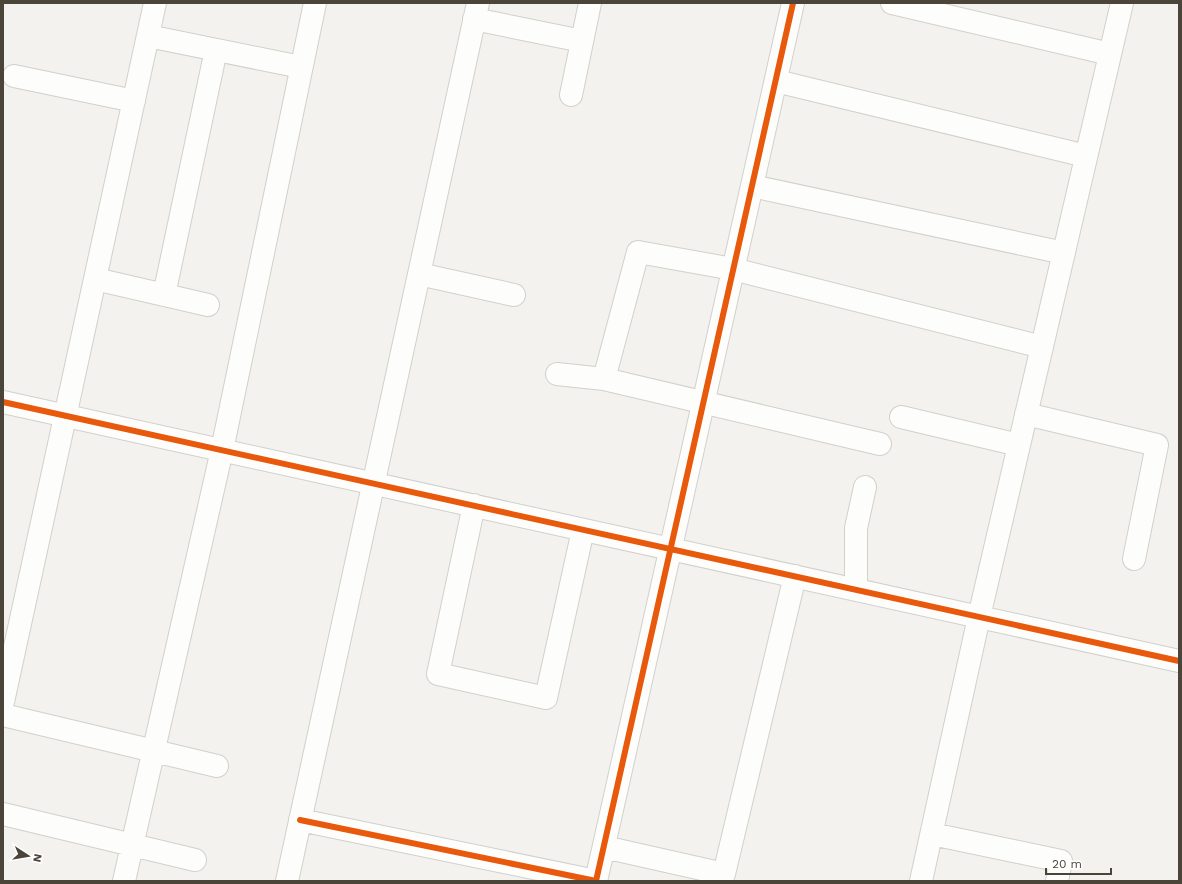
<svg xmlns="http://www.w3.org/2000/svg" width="1182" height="884" font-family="'Work Sans',sans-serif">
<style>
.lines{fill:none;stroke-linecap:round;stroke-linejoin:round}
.minor-casing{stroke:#d2d0cb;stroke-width:24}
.minor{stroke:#fdfdfc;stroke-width:22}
.cycleway-casing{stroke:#fff;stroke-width:8}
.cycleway{stroke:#e8590c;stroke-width:6}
</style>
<rect width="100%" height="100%" fill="#f4f2ee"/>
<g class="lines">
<g class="minor-casing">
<path id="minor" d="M892,3l218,51
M474,19l108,22
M148,36l153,31
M14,76l120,25
M776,81l310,75
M571,95l19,-92
M752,186l312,67
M419,274l95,21
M95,279l113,26
M164,295l52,-245
M557,374l47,5 276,65
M604,379l34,-127 95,17 309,78
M3,402l1176,259
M1026,414l131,31 -23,114
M901,417l118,28
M474,505l-36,169 108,24 37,-168
M856,590v-62l9,-41
M3,702l152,-699
M3,715l214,51
M3,814l192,46
M300,820l296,61 197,-878
M932,834l129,27 -4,20
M604,847l120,27 71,-298
M124,881l98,-431 93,-447
M287,881l191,-878
M921,881l58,-264 143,-614"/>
</g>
<use href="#minor" class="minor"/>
<g class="cycleway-casing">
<path id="cycleway" d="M3,402l1176,259
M300,820l296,61 197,-878"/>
</g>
<use href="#cycleway" class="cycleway"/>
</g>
<rect width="1182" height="884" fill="none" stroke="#4b4439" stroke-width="8"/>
<g transform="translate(28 856) rotate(102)" stroke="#ffffff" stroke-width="3" paint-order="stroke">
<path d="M0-3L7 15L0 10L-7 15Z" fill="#4b4439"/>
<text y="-6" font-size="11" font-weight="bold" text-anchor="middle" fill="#4b4439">N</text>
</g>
<path d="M1046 868v6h65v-6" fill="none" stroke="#4b4439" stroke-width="2"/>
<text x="1052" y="868" font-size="12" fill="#4b4439" stroke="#ffffff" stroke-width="3" paint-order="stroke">20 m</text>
</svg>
